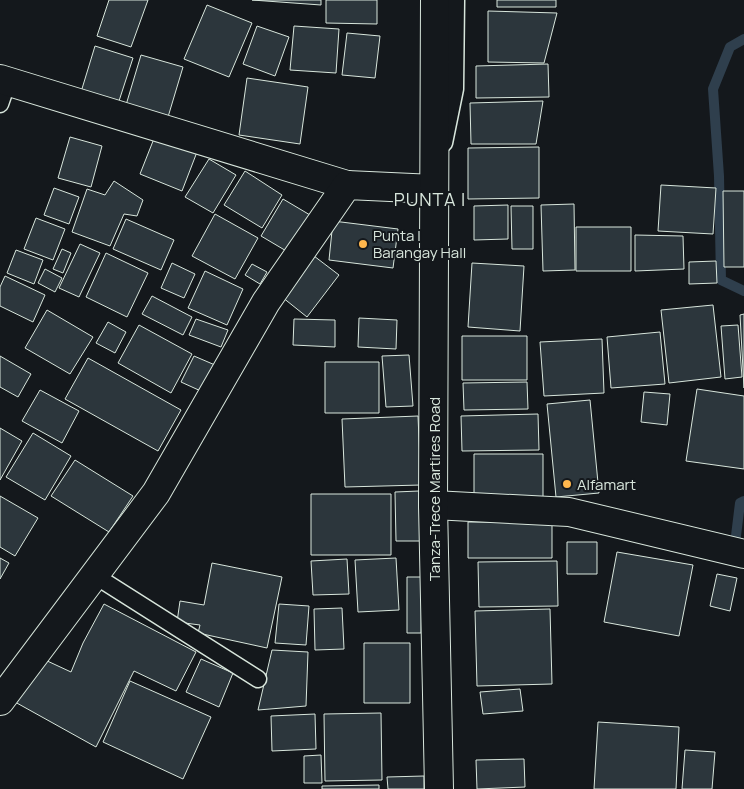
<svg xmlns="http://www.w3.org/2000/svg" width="744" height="789" font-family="Manrope,sans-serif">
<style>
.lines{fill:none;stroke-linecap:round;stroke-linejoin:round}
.stream{stroke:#2f3f4d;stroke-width:10}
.building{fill:#2c363c;stroke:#d8e6dc}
.service-casing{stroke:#d8e6dc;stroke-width:19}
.minor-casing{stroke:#d8e6dc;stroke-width:30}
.tertiary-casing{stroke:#d8e6dc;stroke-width:30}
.secondary-casing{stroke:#d8e6dc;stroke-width:30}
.primary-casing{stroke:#d8e6dc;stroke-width:30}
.service{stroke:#14181c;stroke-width:16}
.minor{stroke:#14181c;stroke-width:28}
.tertiary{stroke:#14181c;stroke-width:28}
.secondary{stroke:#14181c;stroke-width:28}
.primary{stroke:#14181c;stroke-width:28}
.poi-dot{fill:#ffb74d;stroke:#14181c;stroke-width:2}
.labels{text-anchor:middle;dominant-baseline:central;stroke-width:4;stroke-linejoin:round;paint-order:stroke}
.poi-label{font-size:15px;fill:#d8e6dc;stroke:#14181c;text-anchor:start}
.street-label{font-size:15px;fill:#d8e6dc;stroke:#14181c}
.quarter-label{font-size:18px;letter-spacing:1px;fill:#d8e6dc;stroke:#14181c}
</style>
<rect width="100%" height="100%" fill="#14181c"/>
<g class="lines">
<path class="stream" d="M744,39l-14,8 -17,42 6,87 2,104 23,11
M735,544l5,-41 4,-2"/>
</g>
<path class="building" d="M109,0h39l-17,47 -34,-11z
M252,0h69v5z
M326,0h51v24l-51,-1z
M497,0h59v7h-59z
M207,5l45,18 -23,54 -45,-18z
M488,11l69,2 -13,50 -56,-1z
M257,26l32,11 -14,39 -32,-12z
M294,26l45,3 -3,44 -46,-3z
M347,33l33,3 -5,42 -33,-3z
M95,46l38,12 -15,46 -37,-12z
M141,55l42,12 -15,50 -42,-12z
M548,64l1,33 -73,1v-32z
M247,78l61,9 -8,57 -61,-9z
M543,101l-7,43h-65l-1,-41z
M155,136l42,16 -15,39 -42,-17z
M70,137l32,9 -11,41 -33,-9z
M539,147v51l-71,1v-51z
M209,159l27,16 -23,38 -28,-16z
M245,171l37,24 -20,33 -38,-23z
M114,181l29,19 -6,16 -13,-2 -14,32 -38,-14 15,-43 18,6z
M661,185l55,3 -3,46 -55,-3z
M54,188l25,9 -10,27 -25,-9z
M723,191h21v76h-20z
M283,199l27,16 -22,37 -27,-16z
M574,204l1,66 -32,1 -2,-66z
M508,205v34l-34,1v-34z
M511,206h22v43h-21z
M215,214l43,24 -23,41 -43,-23z
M36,218l29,11 -12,31 -29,-11z
M126,219l48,21 -13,30 -48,-21z
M333,221l65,8 -5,39 -64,-8z
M576,227h55v44h-55z
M635,235l48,1 1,33 -49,2z
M80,244l20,9 -21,44 -20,-9z
M62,249l9,4 -8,20 -10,-4z
M16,250l27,10 -9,24 -27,-11z
M106,253l42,20 -21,44 -41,-20z
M314,256l25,19 -32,42 -25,-20z
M716,261l1,22 -28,1v-22z
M172,263l23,11 -11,24 -23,-10z
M472,263l52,3 -4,65 -52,-4z
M252,264l15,8 -7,12 -15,-9z
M45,269l17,9 -7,14 -17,-9z
M205,271l38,18 -16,36 -39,-17z
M5,276l40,19 -12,27 -33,-16v-19z
M152,296l40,21 -9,18 -41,-21z
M713,305l8,72 -52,6 -8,-73z
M47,310l46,27 -23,37 -45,-26z
M744,314v74l-4,-73z
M359,318l38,2 -1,29 -38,-2z
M196,319l32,11 -7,17 -32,-12z
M294,319l41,1v27l-42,-2z
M108,322l18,10 -11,21 -19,-10z
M139,325l53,29 -21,39 -53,-30z
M738,325l4,52 -17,2 -4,-53z
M660,332l5,52 -54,4 -4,-51z
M462,336h65v44h-65z
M602,339l2,54 -60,3 -4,-54z
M409,355l4,51 -27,1 -4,-51z
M0,356l31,18 -13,23 -18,-10z
M194,356l21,9 -12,27 -22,-10z
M88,358l93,52 -23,41 -93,-52z
M325,362h54v51h-54z
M527,382l1,27 -64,1 -1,-27z
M697,389l47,7v73l-58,-8z
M40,390l39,21 -17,32 -40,-22z
M644,392l26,2 -3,31 -26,-3z
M590,400l9,93 -43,4 -9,-93z
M538,414l1,36 -77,1 -1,-35z
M418,416l3,69 -76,2 -3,-68z
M0,428l22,13 -22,39z
M33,433l38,23 -26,44 -39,-23z
M474,454h69v44l-69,1z
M75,460l58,36 -24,36 -58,-36z
M419,491l1,50h-24l-1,-49z
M311,494h80v61h-80z
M0,496l38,22 -23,38 -15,-9z
M468,522h84v36h-84z
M567,542h30v32h-30z
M617,552l76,13 -14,71 -75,-14z
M0,558l9,5 -9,16z
M396,558l3,52 -41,2 -3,-52z
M347,559l2,35 -36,1 -2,-34z
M557,561l1,45 -79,1 -1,-45z
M212,563l70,14 -15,71 -69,-15 2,-8 -23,-3 3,-21 24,4z
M717,574l20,4 -7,33 -20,-5z
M407,577h15l-1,56h-14z
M104,604l92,48 -20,39 -42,-20 -38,76 -81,-45 28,-43 28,13 12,-29z
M279,604l30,2 -3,39 -31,-2z
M342,608l2,41 -29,1 -1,-41z
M550,609l2,75 -75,2 -2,-75z
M364,643h46v60h-46z
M272,650l36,2 -2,54 -48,4z
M201,659l32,14 -14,34 -33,-15z
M130,681l81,36 -28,62 -80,-37z
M520,689l3,22 -40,3 -3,-22z
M381,713l1,67 -57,1 -1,-67z
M315,714l1,35 -44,2 -1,-35z
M598,722l81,5 -3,62h-82z
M685,750l30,2 -3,37h-30z
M321,755l1,28h-18v-27z
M524,759l1,28 -48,2 -1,-29z
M424,776v13h-36l-1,-12z
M379,785v4h-57v-3z"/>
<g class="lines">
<g class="service-casing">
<path id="service" d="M0,104l8,-23
M444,143l11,-54 1,-89
M94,575l164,104"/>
</g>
<g class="minor-casing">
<path id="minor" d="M0,79l347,106"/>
</g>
<g class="tertiary-casing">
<path id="tertiary" d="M433,505l136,7 175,42"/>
</g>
<g class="secondary-casing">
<path id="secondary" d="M0,701l156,-208 110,-191 81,-117 87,4"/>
</g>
<g class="primary-casing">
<path id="primary" d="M435,0l-2,505 6,284"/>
</g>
<use href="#service" class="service"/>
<use href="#minor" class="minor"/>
<use href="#tertiary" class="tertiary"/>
<use href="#secondary" class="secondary"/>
<use href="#primary" class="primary"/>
</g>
<g class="poi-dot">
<circle cx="363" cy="244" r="5"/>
<circle cx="567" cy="484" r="5"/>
</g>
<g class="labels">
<g class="poi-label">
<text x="373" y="235">Punta I<tspan x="373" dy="17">Barangay Hall</tspan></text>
<text x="577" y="484">Alfamart</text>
</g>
<g class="street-label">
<text transform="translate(434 489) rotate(-90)">Tanza-Trece Martires Road</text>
</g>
<g class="quarter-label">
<text x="430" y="199">PUNTA I</text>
</g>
</g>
</svg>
